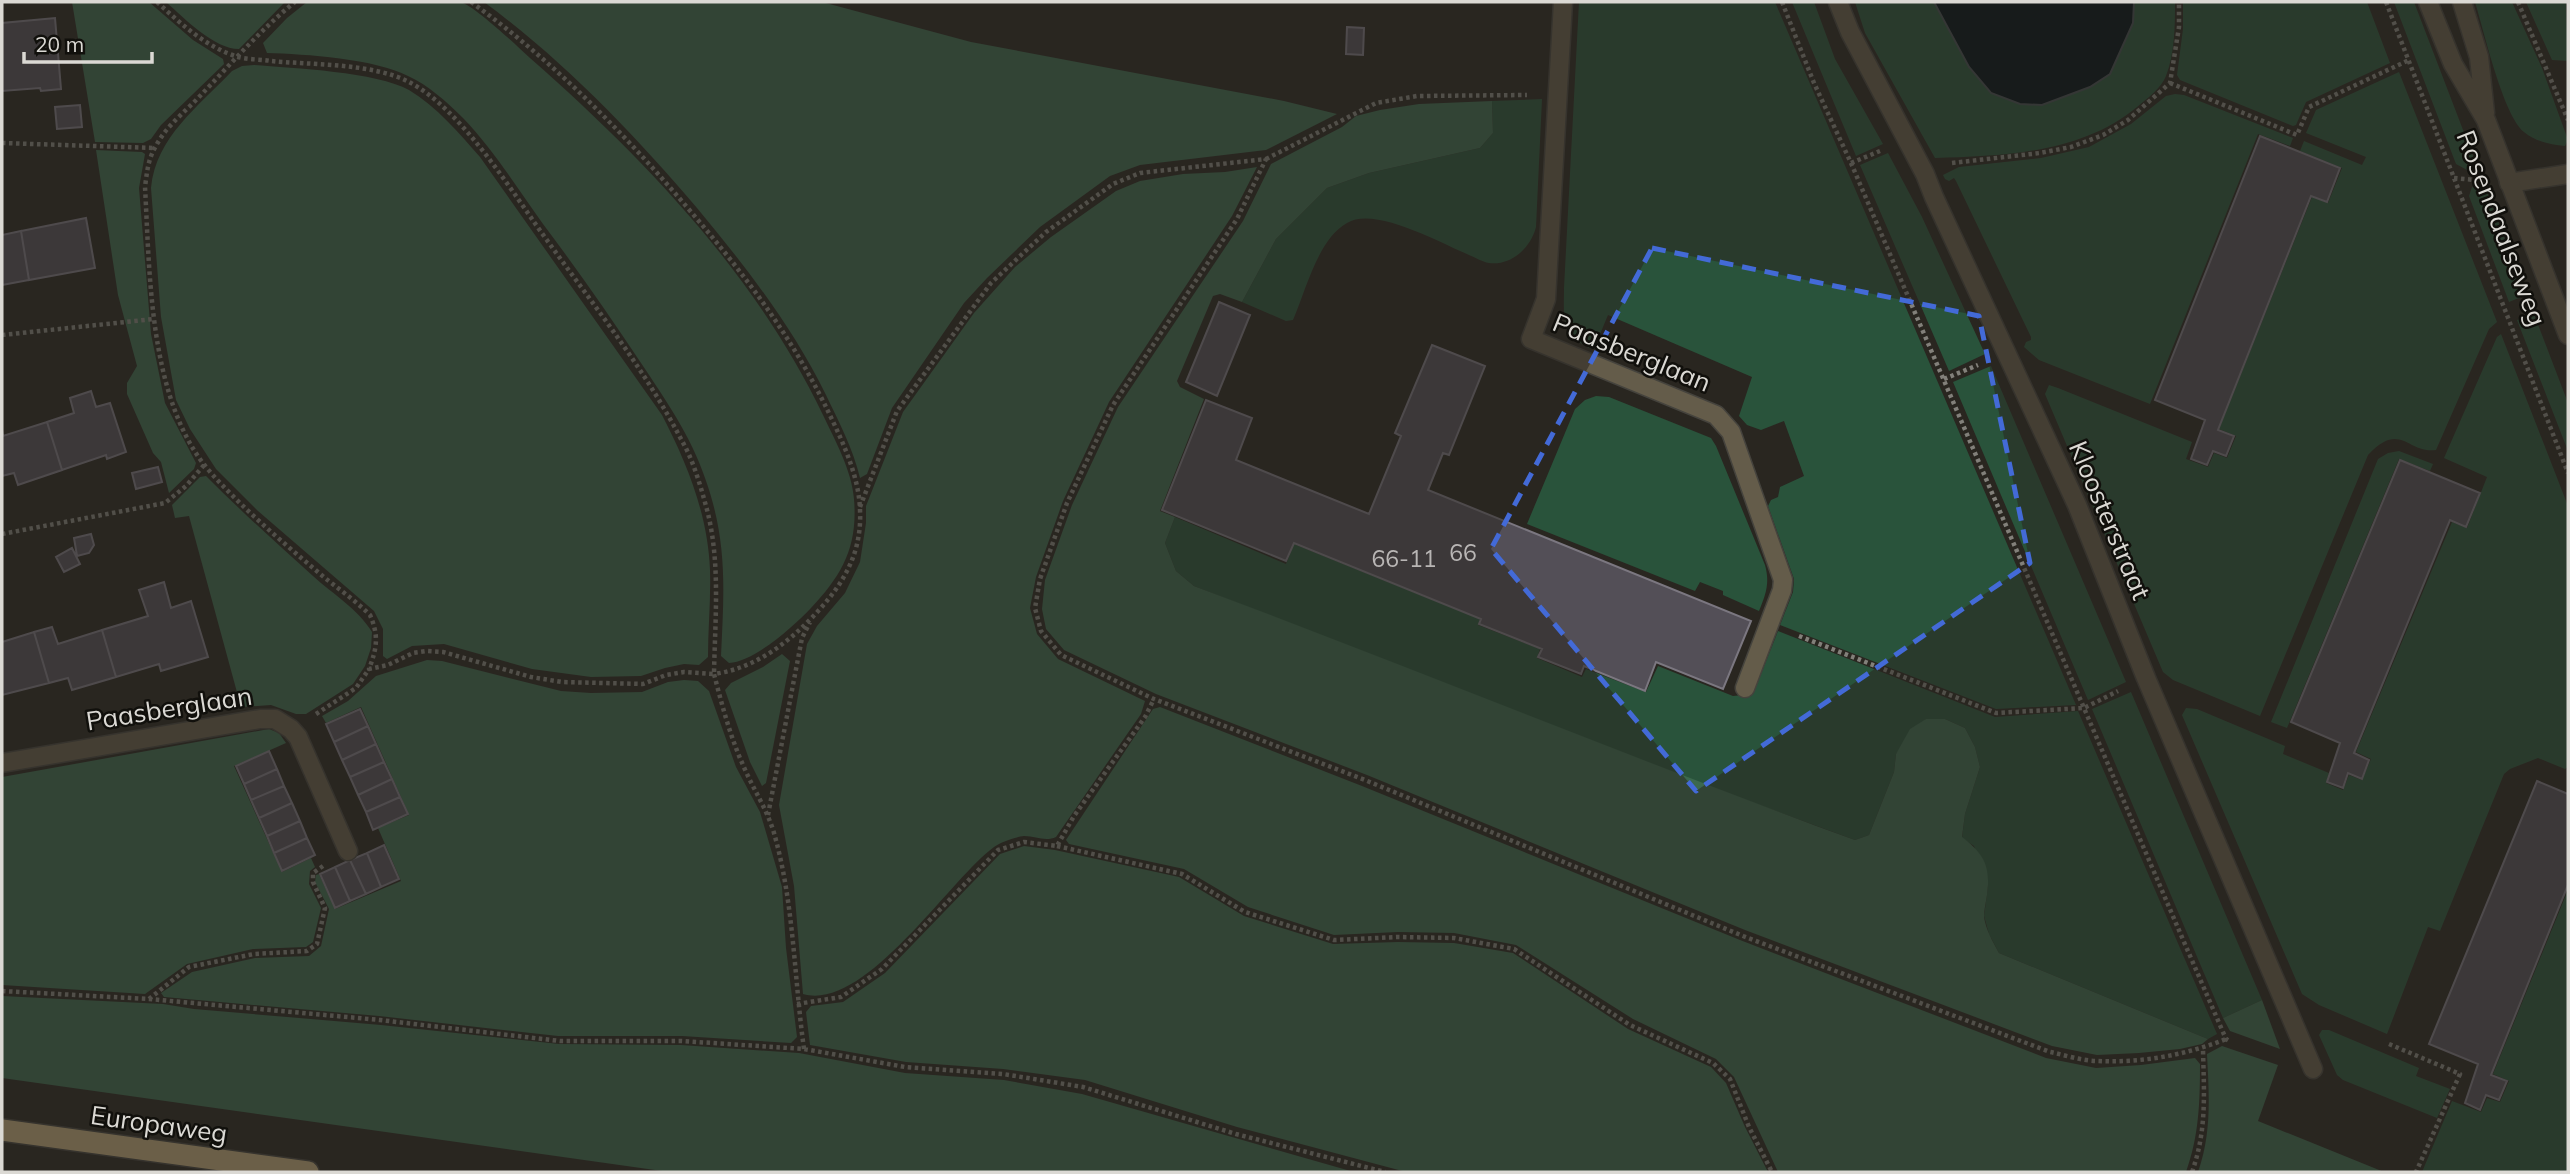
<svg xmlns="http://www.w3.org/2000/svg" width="2570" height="1174" font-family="Mulish,sans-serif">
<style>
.green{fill:#29533b}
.forest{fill:#3c684e}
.water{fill:#010e14;stroke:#424b4e;stroke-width:2}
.building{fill:#534f57;stroke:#7b7780;stroke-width:2}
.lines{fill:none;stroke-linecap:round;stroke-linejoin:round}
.minor-casing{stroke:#45433d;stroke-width:21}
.tertiary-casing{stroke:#45433d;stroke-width:21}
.motorway-casing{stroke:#45433d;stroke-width:24}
.path{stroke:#82807a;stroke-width:4.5;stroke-dasharray:3.5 3.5;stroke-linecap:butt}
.minor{stroke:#645c4a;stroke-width:18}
.tertiary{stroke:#645c4a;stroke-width:18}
.motorway{stroke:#baa578;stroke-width:21}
.marked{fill:none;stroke:#436ad7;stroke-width:5;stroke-dasharray:14 9;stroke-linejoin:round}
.labels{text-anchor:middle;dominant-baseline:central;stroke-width:5;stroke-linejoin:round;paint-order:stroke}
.number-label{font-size:23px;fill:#b9b6b5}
.street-label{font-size:26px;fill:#dbd9d4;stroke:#11100c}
</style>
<rect width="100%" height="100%" fill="#292620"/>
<path class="green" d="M1579,2h196l301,703 -80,4 -216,-84 13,-33 1,-13 -26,-73 3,-6 7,-3 2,-10 24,-11 -20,-55 -23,9 -14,-5 -8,-9 13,-39 -144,-62 -13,31 -6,2c-29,-15 -25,-31 -25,-60z
M1792,2h22l21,57 48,85 -27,12z
M1855,2h79l35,65 51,37 22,1 48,-18 43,-64 1,-21h41c0,23 0,51 -9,74 -5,12 -18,22 -29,31 -55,46 -133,49 -202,51l-70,-125z
M2183,2h184l23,61 -84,39 -10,23 -3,1 -113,-46 -3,-5 6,-46z
M2394,2h20l64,167 -11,1 -11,-6z
M2475,2h37l30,66 26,72 -3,6c-15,-2 -29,-4 -41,-14 -21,-17 -40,-101 -49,-130z
M2526,2h40l2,59 -16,-1z
M2399,72l98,250 -8,7 -53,121c-29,4 -35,-30 -68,5l-108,261 -87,-36 -10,-8 -118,-278 4,-9 9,3 134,54 -6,17 22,8 6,-14 13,5 9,-22 -17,-7 93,-232 16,6 14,-35 -42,-17 4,-10 58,24 4,-8 -60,-24 10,-23z
M2175,94l9,1 109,43 -3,8 -32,-12 -108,270 -111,-44 -15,-13 2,-5 5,-2v-3l-75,-156 -2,-3 -5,3 -4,-2 -2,-4 16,-8 82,-9 48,-11 42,-23 35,-28z
M1542,99l-6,128c-5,20 -24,39 -47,36 -7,-1 -14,-6 -20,-8 -29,-12 -94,-49 -122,-32 -29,16 -41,67 -54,97l-7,1 -44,-19 34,-63 51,-51 42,-15 111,-25 13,-15 -1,-32z
M1888,153l34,64 63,137 -36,17 -89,-206z
M2476,185l9,2 41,108 -17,7 -40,-106 3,-9z
M2534,314l34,89v48l-51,-131z
M2501,334l67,172v261l-3,2 -27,-11 -28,11 -6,5 -64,157 -12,-4 -41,107 -68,-29 -17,-11 -120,-279 4,-7 11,1 88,37 -2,8 46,19 -3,10 17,7 6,-15 13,5 9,-21 -15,-7 96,-230 15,6 20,-51 -43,-19 53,-121z
M1991,366l135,316 -38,18 -135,-318z
M1596,396l13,1 102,41 5,8 49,119c5,18 1,29 -6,46l-36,-16v-4l-23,-9 -5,9 -168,-67 48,-115 10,-9z
M2399,451l34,13 -3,7 -31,-12 -112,269 -16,-6 107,-263 10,-6z
M1175,517l111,47 8,-20 186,75 -2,6 62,24 -3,9 45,19 4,-8 60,23 12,-26 75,30 20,-2 25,-63 217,86 83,-6 139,323 -9,5 -209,-86 -10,-19 -5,-18 4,-29 -14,-41 -12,-8 3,-24 15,-47 -5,-20 -10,-19 -20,-9h-19l-30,35 -2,18 -25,63 -14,5 -145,-53 -516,-201 -18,-15 -11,-28z
M2131,692l131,308 -39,18 -131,-309z
M2568,890v282h-146l30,-71 29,11 6,-14 13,4 9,-21 -16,-7z
M2322,1030h7l90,38 -3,8 34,13 -13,29 -94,-38 -6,-5 -18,-40z"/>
<path class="forest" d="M72,2h77l44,38 30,19 1,5 -63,61 -10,14 -8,4 -48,-1z
M166,2h119l-46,47c-25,0 -55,-31 -73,-47z
M307,2c37,0 74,0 111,0 12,0 30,-2 42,0 14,3 57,44 70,56 115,101 226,217 293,357 12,25 29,56 31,84 4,48 -12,76 -43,109 -17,18 -57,54 -82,55l-8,-7c3,-65 7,-114 -16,-178 -14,-42 -40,-79 -64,-115 -32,-48 -64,-94 -98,-139 -26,-36 -50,-75 -80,-106 -16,-16 -35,-33 -55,-42 -32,-17 -103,-22 -141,-23l-4,-10 24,-25z
M484,2h338l149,40 313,59 53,13 -71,36 -126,15 -30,11 -70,51 -53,51 -23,25 -72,105 -25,66 -7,4c-7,-29 -21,-56 -34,-83 -34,-69 -80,-128 -129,-187 -64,-75 -133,-147 -213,-206z
M254,65c39,3 123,7 155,25 28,17 50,43 71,67l182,258c25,48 46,100 48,155 1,29 -2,58 -2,87l-9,8 -15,-1 -19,4 -24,8 -50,1 -59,-8 -88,-25 -32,2 -25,13 -4,-3v-27l-9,-18 -116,-100 -42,-42 -26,-40 -14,-29 -15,-83 -10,-129c5,-51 47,-81 81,-117l10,-5z
M1492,101l1,32 -13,15 -111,25 -42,15 -51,51 -34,63 -22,-8 -7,2 -36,85 3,6 24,12 -44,112 15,6 -10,26 11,28 18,15c221,83 440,173 661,254l14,-5 25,-63 2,-18 14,-25 16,-10h19l20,9 10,19 5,20 -15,47 -3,23c22,17 29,29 25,58 -1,7 -3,15 -3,22 2,13 9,25 15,36l209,86 -6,5 -22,5 -41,4 -42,2 -45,-9 -307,-116 -378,-155 -211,-81 -92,-44 -18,-21 -4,-20 3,-29 27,-75 46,-98 125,-186 28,-57 71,-37 14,-11 24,-6 39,-6z
M96,150l46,2 3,2 -6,34 12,146 14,69 31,60 -2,6 -25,24 -8,-31 -8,-9 -26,-59v-11l10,-17 -19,-71z
M1257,167l-25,49 -123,186 -46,99 -27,76 -6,31 7,26 21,25 87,42 -4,13 -85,123c-11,5 -20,-1 -32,-1 -8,1 -24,6 -30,11 -45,33 -129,165 -191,147l-9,-108 -15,-81 28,-161 10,-18 28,-33 15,-31 6,-39v-17l37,-94 71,-99 41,-46 36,-30 65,-46 24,-10 43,-7 42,-2z
M206,476c35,35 71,68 107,100 21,19 44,32 59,56l-1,16 -6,18 -12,18 -47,30h-10l-25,-9 -30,2 -52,-191 -14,2 -3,-13 28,-28z
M782,654l8,7 -24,122 -4,3 -12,-24 -25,-72 6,-7 32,-16z
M427,660l15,1 119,30 30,2 51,-1 26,-10 16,-2 14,1 11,10 27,76 24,45 22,75 4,61 11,89 -6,6 -109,-7h-124l-179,-20 -215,-19 -3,-4 31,-21 63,-14 54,-2 12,-10 8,-37 -14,-27 1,-7 3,-1 16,35 66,-28 -23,-53 31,-13 -48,-108 -35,16 -4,-7 26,-15 28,-25z
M1160,707l202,79 378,154 306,118 50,10 45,-3 54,-7 5,6c0,38 -1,72 -14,108h-408l-44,-95 -18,-18 -83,-40 -117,-74 -62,-12 -56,-1 -64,3 -86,-28 -64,-38 -115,-25 -3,-4 87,-131z
M269,729l10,4 7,10 -52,23 48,106 29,-14 4,9 -5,4 -1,13 12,24 -8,34 -7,5 -53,2 -66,15 -42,30 -143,-9v-208z
M1024,846l31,4 124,27 65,39 89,28 65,-2 56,1 59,10 115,76 83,38 15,16 19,44 23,45h-362l-169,-45 -152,-47 -82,-11 -97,-7 -96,-17 -4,-33 5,-6 32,-4 42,-29 115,-119z
M2,996l161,8 31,5 187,16 178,19 122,1 118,8 106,20 99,7 78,14 272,78h-685l-667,-94z
M2262,1000l18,49 -50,-18 -7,-13z
M2222,1046l56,19 -20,56 126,51h-186c14,-39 11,-78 9,-118z"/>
<path class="water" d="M1934,2h200l-1,21 -23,51 -20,13 -48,18 -22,-1 -29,-11 -22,-26z"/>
<path class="building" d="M55,18l6,71 -20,2 -1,-3 -38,3v-68z
M1347,27l17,1 -1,27 -17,-1z
M80,105l2,22 -25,2 -2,-22z
M2260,136l80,32 -13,34 -16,-6 -93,234 16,6 -8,20 -13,-5 -6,14 -16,-6 14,-39 -50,-20z
M86,218l9,50 -66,12 -8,-49z
M21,231l8,49 -27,5v-50z
M1219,302l31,13 -33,81 -31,-14z
M1432,345l53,21 -36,89 -6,-2 -15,37 323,131 -28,68 -67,-27 -11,29 -61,-25 -3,8 -43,-17 4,-8 -63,-25 2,-5 -187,-76 -8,18 -124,-51 44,-110 46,18 -16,42 133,54 32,-78 -6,-3z
M91,391l5,16 14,-4 16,49 -19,7 -1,-4 -44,15 -15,-48 27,-9 -4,-15z
M47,422l15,48 -44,15 -4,-12 -12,3v-46l1,6z
M2400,460l80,33 -14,34 -16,-7 -96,233 15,7 -7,19 -14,-6 -5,15 -16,-6 13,-39 -49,-21z
M158,467l4,15 -26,7 -4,-16z
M91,534l3,11 -5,8 -12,3 -3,-18z
M72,548l8,16 -16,8 -8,-15z
M164,582l7,26 20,-7 17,56 -47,14 -2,-7 -43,13 -14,-47 46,-14 -9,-26z
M52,627l6,17 44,-14 14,47 -44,13 -4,-12 -19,5 -15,-51z
M34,632l15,51 -47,12v-53z
M360,709l8,17 -34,16 -8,-18z
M368,726l8,18 -34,16 -8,-18z
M376,744l8,18 -34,15 -8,-17z
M269,751l8,18 -33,15 -8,-18z
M384,762l8,17 -34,16 -8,-18z
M277,769l7,17 -33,14 -7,-16z
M392,779l8,18 -34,15 -8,-17z
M2537,781l31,13v91l-77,190 16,6 -8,19 -13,-5 -6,15 -15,-7 13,-39 -49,-20z
M284,786l8,17 -33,15 -8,-18z
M400,797l8,17 -35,16 -7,-18z
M292,803l8,18 -33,15 -8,-18z
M300,821l7,17 -33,15 -7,-17z
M307,838l8,17 -33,16 -8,-18z
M384,845l15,34 -18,8 -14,-34z
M367,853l14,34 -15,7 -16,-34z
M350,860l16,34 -16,7 -15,-34z
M335,867l15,34 -15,7 -15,-34z"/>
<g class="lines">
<g class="minor-casing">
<path id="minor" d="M1563,2l-17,297 -15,40 185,76 15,17 52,148 -1,10 -37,98
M1838,2l12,30 75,142 9,23 143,308 69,173 167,391
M2509,183l59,-9
M2,763l258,-44h15l16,10 7,8 50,114"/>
</g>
<g class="tertiary-casing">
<path id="tertiary" d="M2428,2l25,62 33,56 82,215
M2462,2l17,55 6,56"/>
</g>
<g class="motorway-casing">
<path id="motorway" d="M2,1130l306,42"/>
</g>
<path class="path" d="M157,2c23,21 48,44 78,54 11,4 25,3 36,5 42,4 99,2 136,20 55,27 106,113 142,162 46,64 97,128 133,198 11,19 18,43 24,65 15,54 9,112 8,168l-30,-2 -18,3 -23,9 -81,-2 -31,-5 -88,-25 -16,-1 -14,2 -25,12 -19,4c8,-21 10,-33 1,-54 -14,-14 -30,-25 -45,-37 -39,-33 -80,-67 -114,-105 -62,-70 -61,-196 -66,-286 2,-15 3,-28 11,-41 10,-20 28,-33 43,-49 31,-32 61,-67 96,-95
M471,2c81,58 151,129 215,204 54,63 101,123 139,199 15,31 34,69 35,105 2,40 -14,70 -40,99 -29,32 -63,59 -106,65 8,31 16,62 29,91 10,24 24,44 31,68 20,70 20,144 30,216
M1782,2l32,81 37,80 330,772 45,104 5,3
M2386,2l182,471
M2518,2l50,118
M2170,83l127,52 12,-28 100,-47
M2,143l153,5
M1266,159l110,-56 41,-7 110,-1
M1851,163l29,-12
M1952,163l88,-10 31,-6 32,-12 25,-15 42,-37 9,-56v-25
M2454,178l21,2
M2,335l152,-16
M1944,379l34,-14
M860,507l37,-96 94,-128 55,-51 67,-48 27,-11 126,-14 -29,60 -124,186 -46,98 -27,76 -5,29 6,23 20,24 93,44 211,81 378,156 307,116c15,3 32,9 48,9 44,2 88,-6 128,-22
M2,534l163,-31 21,-17 19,-22
M1799,636l197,77 88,-5 34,-17
M316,714l40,-26 13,-19
M768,815l34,-177 8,-16
M1057,846l125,28 63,38 89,28 64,-3 56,1 60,11 116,76 83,38 17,16 19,48 23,45
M2,991l147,8 231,21 180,21h122l122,8 101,18 98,7 80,13 153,47 149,38
M149,999l40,-32 65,-13 53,-3 10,-7 8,-36 -12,-26v-9l10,-7
M797,1004l44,-7 41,-28 116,-119 26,-8 33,4 17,-30 71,-99 9,-18
M2389,1044l71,30 -44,98
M2192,1172c15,-42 12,-79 11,-123"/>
<use href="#minor" class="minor"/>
<use href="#tertiary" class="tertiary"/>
<use href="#motorway" class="motorway"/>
</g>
<path d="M0 0H2570V1174H0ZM1652,248l327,68 51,247 -334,228 -205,-242z" fill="#292620" fill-opacity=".55" fill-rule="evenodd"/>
<path class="marked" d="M1652,248l327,68 51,247 -334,228 -205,-242z"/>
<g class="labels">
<g class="number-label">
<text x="1463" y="552">66</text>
<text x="1404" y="558">66-11</text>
</g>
<g class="street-label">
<text transform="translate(2502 228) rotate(69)">Rosendaalseweg</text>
<text transform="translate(1632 352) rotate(22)">Paasberglaan</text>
<text transform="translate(2110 520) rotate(67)">Kloosterstraat</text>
<text transform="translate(169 708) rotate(-9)">Paasberglaan</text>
<text transform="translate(159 1124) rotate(8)">Europaweg</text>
</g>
</g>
<rect width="2570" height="1174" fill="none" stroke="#dbd9d4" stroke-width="7"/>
<path d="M24 52v10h128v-10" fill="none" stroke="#dbd9d4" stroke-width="3.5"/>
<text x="35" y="52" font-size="21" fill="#dbd9d4" stroke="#11100c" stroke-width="5" paint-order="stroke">20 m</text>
</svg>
